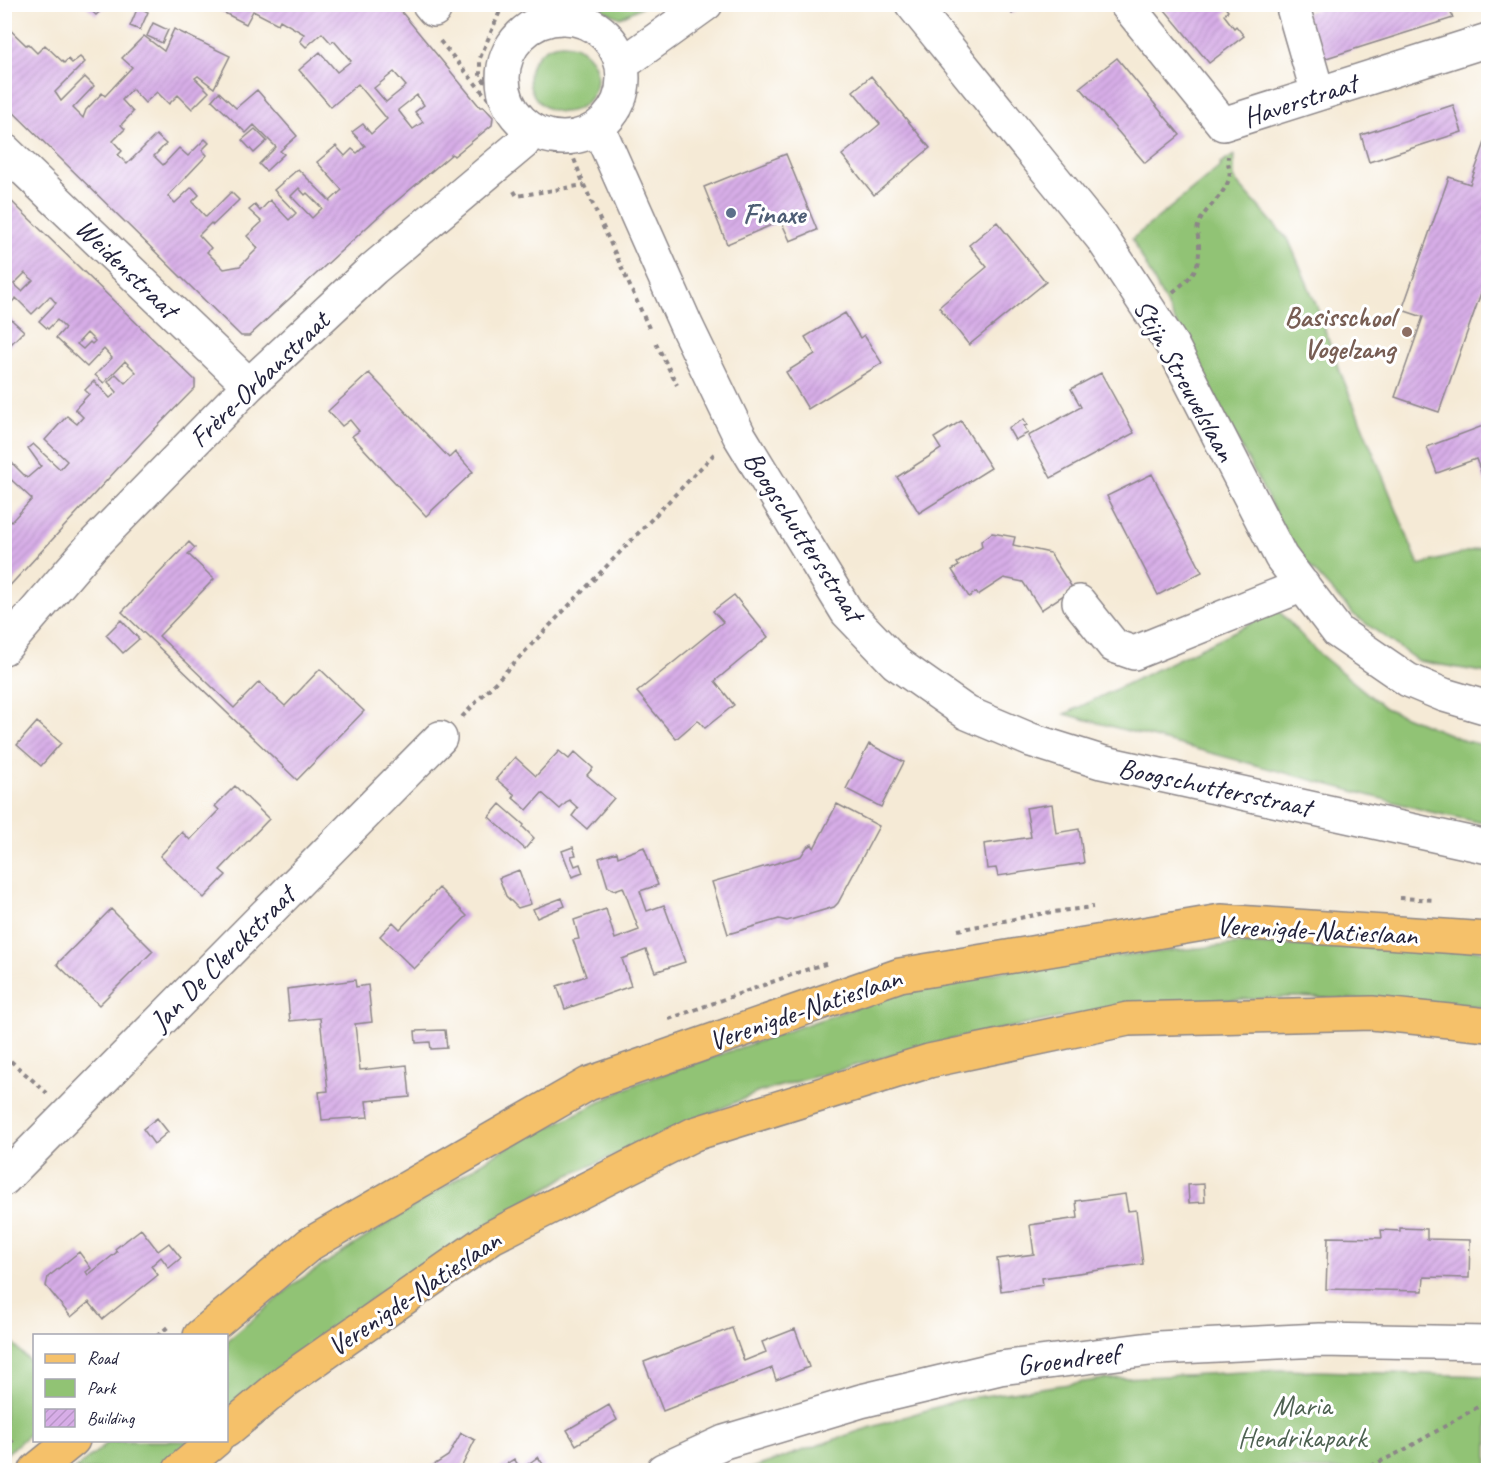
<svg xmlns="http://www.w3.org/2000/svg" width="1493" height="1475" font-family="Caveat,sans-serif">
<style>
.green{fill:#91c374;stroke:#5a7258;stroke-width:1.5}
.building{fill:url(#building-hatch);fill-rule:evenodd}
.lines{fill:none;stroke-linecap:round;stroke-linejoin:round}
.minor-casing{stroke:#8c8688;stroke-width:36}
.major-casing{stroke:#8c8688;stroke-width:36}
.path{stroke:#8c8688;stroke-width:4;stroke-dasharray:4.5 4.5;stroke-linecap:butt}
.minor{stroke:#fff;stroke-width:33}
.major{stroke:#f5c16b;stroke-width:33}
.service-dot{fill:#5c6f8a;stroke:#fff;stroke-width:2}
.education-dot{fill:#8d6e63;stroke:#fff;stroke-width:2}
.labels{text-anchor:middle;dominant-baseline:central;stroke-width:6;stroke-linejoin:round;paint-order:stroke}
.street-label{font-size:28px;fill:#22223b;stroke:#fff}
.service-label{font-size:28px;font-weight:bold;fill:#4e5e75;stroke:#fff;text-anchor:start}
.education-label{font-size:28px;font-weight:bold;fill:#785e54;stroke:#fff;text-anchor:end}
.park-label{font-size:28px;fill:#4e6252;stroke:#fff}
</style>
<defs>
<pattern id="building-hatch" width="6" height="6" patternUnits="userSpaceOnUse" patternTransform="scale(1.5)"><rect width="6" height="6" fill="#d7ade7"/><path d="M-1 1l2-2M0 6l6-6M5 7l2-2" fill="none" stroke="#b895c7"/></pattern>
</defs>
<rect width="100%" height="100%" fill="#fff"/>
<filter id="ink" filterUnits="userSpaceOnUse"><feTurbulence type="fractalNoise" baseFrequency=".0167" numOctaves="2"/><feDisplacementMap in="SourceGraphic" scale="12" xChannelSelector="R" yChannelSelector="G"/><feConvolveMatrix kernelMatrix="1 2 1 2 8 2 1 2 1" color-interpolation-filters="sRGB"/></filter>
<filter id="wash" filterUnits="userSpaceOnUse"><feTurbulence type="fractalNoise" baseFrequency=".008" numOctaves="4" result="noise"/><feDisplacementMap in="SourceGraphic" scale="24" xChannelSelector="R" yChannelSelector="G"/><feGaussianBlur stdDeviation="1.35" result="paint"/><feColorMatrix in="noise" values="0 0 0 0 0 0 0 0 0 0 0 0 0 0 0 0 0 1.4 0 .05"/><feComposite in="paint" operator="in"/></filter>
<g filter="url(#wash)">
<rect width="100%" height="100%" fill="#f5ead6"/>
<path class="green" d="M593,5h52l-25,13z
M529 78a34 34 0 1 1 68 0a34 34 0 1 1-68 0Z
M1234,155v24l55,62 29,68 15,45 86,211 69,-19v127l-70,-12 -64,-46 -59,-65 -163,-311 89,-73 -1,-2z
M1278,610l38,41 69,57 81,33 22,5v78l-57,-12 -366,-98z
M1239,944l229,5 20,3v56l-33,-4 -160,-7 -113,5 -108,13 -126,25 -189,52 -194,85 -174,107 -164,129v-72l71,-60 199,-128 141,-70 271,-94 137,-26z
M4,1334l30,32v64l-29,25z
M1282,1370l206,6v94h-741l109,-38 106,-33 143,-20z
M110,1441h81l-38,29h-79z"/>
<g id="blocks">
<path class="building" d="M84,4h18l3,3 -9,8z
M207,4h188l85,103h4l9,10 -1,8 -38,31 -2,-2 -73,62 -130,120h-8l-237,-233v-79l22,21 2,-1 9,9 8,-8 19,18 4,-4 4,4 8,-6 5,5 -30,30 6,9 24,-24 9,9 -21,22 10,10 3,-8 16,-17 3,3 27,-29 -10,-9 22,-22 20,15 10,-22 56,27 -16,32 -16,-12 -3,2 14,14 -17,17 -14,-14 -9,9 -12,-12 -12,11 -13,-14 -10,11 11,12 -12,13 4,4 -12,12 9,10 -4,4 9,9 29,-29 10,9 -12,12 9,9 16,-17 9,8 17,-17 4,4 -7,7 5,5 -39,41 7,7 17,-16 7,8 -7,7 14,15 25,-25 8,8 -26,25 -2,-2 -12,12 12,13 -4,4 17,17 16,-3 18,-18 -11,-12 15,-14 -13,-12 6,-5 5,6 10,-11 19,20 7,-7 -22,-23 24,-21 32,32 12,-11 -25,-28 19,-16 9,10 7,-7 5,4 8,-7 -13,-14 11,-8 8,10 16,-15 -29,-35 -27,23 -32,-37 21,-18 17,20 14,-11 -17,-20 -3,2 -9,-10 -16,14 -6,-6 4,-7 -24,-14 -2,4 -25,-13 -7,13zM394,72l12,14 -20,16 -12,-14zM417,95l7,10 -9,7 8,10 -10,7 -15,-19zM299,188l6,7 2,-2 15,15 -10,10 -21,-22z
M992,4h32l-12,10 -7,-9 -7,6z
M1160,4h62l6,7 -4,4 10,13 2,-2 8,10 -35,27z
M1317,4h16v2l7,-2h108l5,14 -133,42 -15,-47 13,-4z
M138,7l10,5 -8,18 -10,-4z
M153,23l15,7 -6,13 -15,-7z
M1117,58l63,77 -35,28 -65,-76z
M871,76l59,72 -56,47 -32,-40 38,-31 -27,-33z
M257,90l40,46 -17,15 4,3 -18,17 -7,-7 17,-17 -22,-22 -8,8 -34,-33 7,-8 17,16z
M1453,105l9,27 -93,30 -8,-27z
M255,129l12,12 -13,12 -12,-13z
M1488,134v139l-49,139 -44,-15 28,-80 -21,-7 47,-133 21,7z
M786,154l31,76 -27,11 -9,-20 -54,23 -23,-57z
M4,194l191,186v8l-52,53 -139,151v-77l7,7 21,-23 -28,-26v-9l5,-4 18,18 14,-12 -13,-18 5,-4 27,25 7,-8 -22,-21 22,-24 10,8 6,-7 -8,-8 14,-15 -4,-4 9,-9 16,17 7,-6 -9,-10 8,-8 9,9 11,-11 -11,-11 -21,22 -9,-8 17,-17 -8,-9 -17,18 -31,-29 9,-10 -8,-8 -9,9 -9,-8 17,-18 -6,-7 -18,18 -16,-16 -12,12v-51l4,-3 -4,-4zM25,273l8,7 -11,11 -8,-7zM87,333l8,8 -3,3 -2,-2 -7,7 -6,-5z
M997,222l49,60 -77,63 -30,-38 48,-40 -18,-22z
M4,313l20,18 -20,20z
M845,313l15,25 4,-3 18,28 -74,46 -22,-37 29,-18 -10,-17z
M369,373l80,85 6,-6 18,20 -47,44 -74,-80 7,-5 -9,-11 -8,6 -14,-15z
M1101,373l33,60 -83,45 -23,-42 53,-29 -10,-18z
M1024,419l3,6 -3,1 4,7 -13,7 -7,-12z
M961,421l30,47 -72,45 -22,-36 44,-28 -7,-11z
M1488,424v60l-2,1 -10,-26 -39,14 -10,-26z
M1152,474l50,98 -44,23 -51,-99z
M992,533l23,4 -2,8 37,8 23,36 -32,21 -18,-28 -19,-4 -26,17 -2,-3 -7,5 -17,-27 7,-4 -2,-3 25,-16 -1,-6z
M189,542l6,6 -7,6 26,25 -55,57 75,72 25,-26 26,24 35,-37 44,42 -67,69 -175,-168z
M734,595l34,42 -53,44 19,24 -29,23 -7,-8 -22,19 -39,-47 86,-70 -10,-11z
M121,620l18,19 -16,14 -17,-18z
M37,722l24,21 -20,23 -24,-21z
M869,744l35,18 -23,45 -35,-18z
M559,751l10,8 6,-7 18,16 -6,7 27,23 -27,31 -15,-13 6,-8 -9,-8 -9,9 -18,-16 -15,17 -14,-12 2,-3 -19,-16 19,-22 21,19z
M235,786l34,33 -49,51 6,5 -22,23 -44,-42 22,-24 8,8 29,-30 -4,-4z
M500,804l24,21 -1,2 11,11 -9,11 -36,-32z
M837,804l42,22 -41,77 -4,4 -47,14 -8,-2 -51,15 -16,-52 89,-26 6,-9 5,-3 2,4z
M1052,804l4,29 23,-4 5,34 -86,13 -2,-8 -9,1 -3,-25 47,-7 -5,-29z
M573,847l3,8 -5,1 4,10 5,-2 3,9 -11,4 -10,-26z
M644,847l14,38 -18,6 7,20 17,-6 21,57 -30,10 -9,-22 -24,9 9,27 -66,23 -8,-23 29,-10 -13,-36 6,-1 -5,-19 32,-11 9,30 24,-9 -16,-43 -8,3 -7,-3 -9,-29 18,-6 1,5z
M519,870l12,34 -13,4 -12,-12 -7,-18z
M439,888l28,28 -53,53 -34,-33 13,-14 7,7z
M562,898l3,8 -28,12 -4,-9z
M111,909l42,42 -54,54 -42,-41z
M355,980l1,7 12,-2 4,37 -17,2 5,46 47,-5 3,32 -44,4 2,16 -46,3 -3,-28 9,-1 -8,-73 -30,3 -3,-32z
M445,1030l2,18 -16,1 -1,-7 -14,1 -1,-12z
M157,1118l11,14 -14,12 -11,-15z
M1204,1184l1,18 -16,1 -1,-18z
M1125,1194l3,17 8,-1 7,54 -101,14 1,7 -42,6 -4,-32 37,-5 -4,-29 48,-7 -2,-17z
M1400,1228l27,1v10l43,1 -1,38 -45,-1 -1,14 -97,-2 2,-52 54,1 -1,-8 19,1z
M141,1229l17,22 11,-8 12,15 -12,10 -8,-11 -10,9 7,9 -55,44 -14,-17 -18,15 -25,-31 2,-9 31,-25 12,16 -5,4 2,3 29,-23 -2,-3z
M732,1328l12,33 22,-9 -4,-10 33,-13 14,38 -33,13 -4,-12 -109,43 -19,-49z
M609,1405l8,15 -41,25 -9,-15z
M461,1433l14,7 -14,28 -4,2h-31l22,-14z
M538,1457l9,13h-50l17,-11 7,10z"/>
</g>
</g>
<g filter="url(#ink)">
<use href="#blocks" fill-opacity="0" stroke="#8c8688" stroke-width="1.5"/>
<g class="lines">
<g class="minor-casing">
<path id="minor" d="M429,4l5,6
M912,4l190,234 70,107 109,212 57,75 70,48 36,15 44,13
M1126,4l97,120 265,-84
M1292,4l26,90
M503 78a60 60 0 1 1 120 0a60 60 0 1 1-120 0Z
M621,62l10,-4 75,-54
M598,127l88,198 53,110 108,177 49,51 71,50 64,27 70,22 387,85
M4,150l245,235
M1079,602l35,44 20,7 169,-68
M4,648l87,-101 158,-162 124,-116 150,-126 8,-14
M4,1179l436,-441
M663,1470l61,-28 137,-41 139,-33 158,-20 162,-8 168,3"/>
</g>
<g class="major-casing">
<path id="major" d="M200,1336l110,-92 278,-160 312,-109 321,-54 267,18
M226,1431l61,-51 205,-143 202,-103 235,-73 199,-42 244,-6 116,12
M36,1470l37,-30
M180,1470l36,-30"/>
</g>
<path class="path" d="M503,4l-23,54v19l30,29
M578,4l3,16
M440,41l60,72v4
M629,117l3,-13 7,-13
M571,151l13,34 65,143
M554,154h18
M514,191l3,5 67,-11
M1173,292c18,-15 27,-21 26,-47 0,-6 -3,-13 -1,-19 5,-17 25,-28 31,-47 2,-8 -2,-15 -1,-23
M656,343l21,42
M462,717l252,-263
M1400,898l34,2
M958,930l87,-17 48,-6
M669,1019l142,-51 18,-5
M4,1055l43,38
M157,1336l12,-10
M4,1433l12,13
M1363,1470l41,-20 84,-49"/>
<use href="#minor" class="minor"/>
<use href="#major" class="major"/>
</g>
</g>
<circle class="service-dot" cx="731" cy="213" r="6"/>
<circle class="education-dot" cx="1407" cy="332" r="6"/>
<g class="labels">
<g class="street-label">
<text transform="translate(1300 100) rotate(-18)">Haverstraat</text>
<text transform="translate(127 268) rotate(44)">Weidenstraat</text>
<text transform="translate(259 379) rotate(-44)">Frère-Orbanstraat</text>
<text transform="translate(1185 380) rotate(61)">Stijn Streuvelslaan</text>
<text transform="translate(804 536) rotate(57)">Boogschuttersstraat</text>
<text transform="translate(1215 787) rotate(12)">Boogschuttersstraat</text>
<text transform="translate(1317 930) rotate(3)">Verenigde-Natieslaan</text>
<text transform="translate(222 958) rotate(-45)">Jan De Clerckstraat</text>
<text transform="translate(805 1009) rotate(-19)">Verenigde-Natieslaan</text>
<text transform="translate(414 1293) rotate(-34)">Verenigde-Natieslaan</text>
<text transform="translate(1068 1359) rotate(-7)">Groendreef</text>
</g>
<g class="service-label">
<text x="743" y="213">Finaxe</text>
</g>
<g class="education-label">
<text x="1395" y="316">Basisschool<tspan x="1395" dy="32">Vogelzang</tspan></text>
</g>
<g class="park-label">
<text x="1302" y="1405">Maria<tspan x="1302" dy="32">Hendrikapark</tspan></text>
</g>
</g>
<rect width="1493" height="1475" fill="none" stroke="#fff" stroke-width="24"/>
<rect x="33" y="1334" width="195" height="108" fill="#ffffff" stroke="#a7a7b1" stroke-width="1.5"/>
<rect x="45" y="1354" width="30" height="9" fill="#f5c16b" stroke="#a7a7b1" stroke-width="1.5"/>
<text x="87" y="1364" font-size="18" fill="#22223b">Road</text>
<rect x="45" y="1379" width="30" height="18" fill="#91c374" stroke="#a7a7b1" stroke-width="1.5"/>
<text x="87" y="1394" font-size="18" fill="#22223b">Park</text>
<rect x="45" y="1409" width="30" height="18" fill="url(#building-hatch)" stroke="#a7a7b1" stroke-width="1.5"/>
<text x="87" y="1424" font-size="18" fill="#22223b">Building</text>
</svg>
